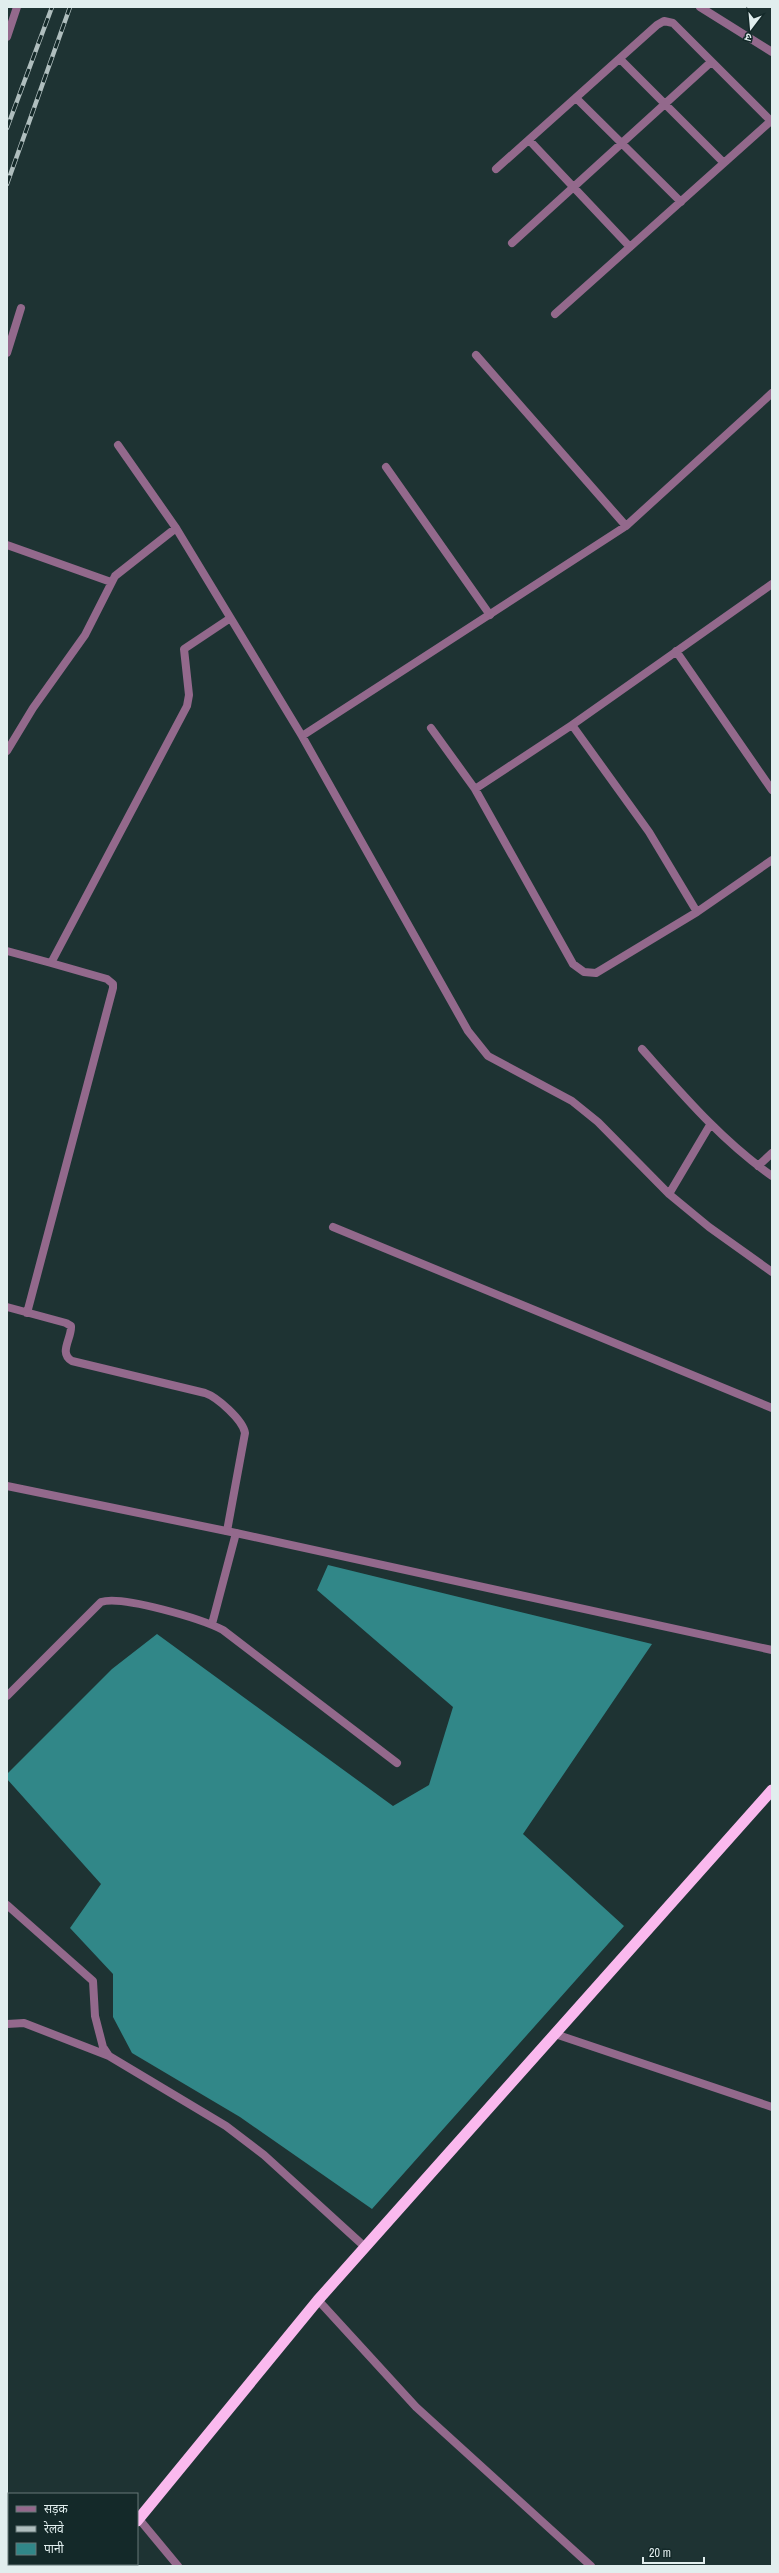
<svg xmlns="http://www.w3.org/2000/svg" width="779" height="2573" font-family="'Archivo Narrow','Noto Sans Devanagari',sans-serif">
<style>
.water{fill:#318788}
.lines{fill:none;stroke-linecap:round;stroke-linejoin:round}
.service{stroke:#93698c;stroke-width:8}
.minor{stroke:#93698c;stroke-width:8}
.tertiary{stroke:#93698c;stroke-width:8}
.trunk{stroke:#fab9ee;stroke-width:11}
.rail-casing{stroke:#afbebe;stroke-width:4.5}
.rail{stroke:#142929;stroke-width:3;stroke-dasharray:9;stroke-linecap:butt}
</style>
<rect width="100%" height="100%" fill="#1e3333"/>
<path class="water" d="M328,1565l324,79 -129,190 101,92 -252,283 -132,-92 -108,-64 -19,-36v-43l-43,-46 31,-44 -94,-105v-5l105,-105 45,-35 236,172 36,-21 24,-78 -136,-117z"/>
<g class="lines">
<path class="service" d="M700,7l72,45
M7,37l10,-30
M386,467l104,148
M333,1227l439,181
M555,2034l217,73
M318,2300l98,107 175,159"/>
<path class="minor" d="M620,59l104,104
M576,98l105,104
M529,140l101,107
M496,169l161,-144 7,-4 9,2 98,98
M512,243l199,-181
M555,314l217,-194
M7,353l14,-45
M476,355l150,171
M118,445l58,83 126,208 166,295 20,25 84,45 26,21 71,72 40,33 63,45
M7,545l104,37
M676,651l96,139
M572,725l77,107 48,80
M431,728l44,61 98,175 11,8 12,1 101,-61 75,-52
M302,736l324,-210 146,-133
M7,751l26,-43 52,-73 30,-59 61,-48
M475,789l97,-64 200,-141
M7,951l44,12 136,-257 2,-11 -5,-46 45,-30
M642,1049c41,46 79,91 130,127
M758,1166l14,-13
M669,1194l41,-69
M7,1307l59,16 5,3c1,12 -13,27 1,35l133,32c12,4 38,27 40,40l-18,98
M27,1313l86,-325v-4l-6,-5 -56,-16
M212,1624l24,-91
M7,1696l94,-94c21,-7 101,17 122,28l174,133
M7,1905l86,76 2,35 8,31 6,9 117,70 38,29 101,92
M7,2024l17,-1 85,33
M139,2519l39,47"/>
<path class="tertiary" d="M7,1486l229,47 536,117"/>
<path class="trunk" d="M137,2521l181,-221 454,-510
M94,2566l2,-2"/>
<g class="rail-casing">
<path id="rail" d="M7,128l45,-121
M7,184l63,-177"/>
</g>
<use href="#rail" class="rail"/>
</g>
<rect width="779" height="2573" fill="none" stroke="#e1eeee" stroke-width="16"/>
<rect x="8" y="2493" width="130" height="72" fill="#142929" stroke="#667878"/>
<rect x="16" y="2506" width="20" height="6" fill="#93698c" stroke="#667878"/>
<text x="44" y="2513" font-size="12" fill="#e1eeee">सड़क</text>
<rect x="16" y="2526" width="20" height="6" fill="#afbebe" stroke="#667878"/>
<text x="44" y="2533" font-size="12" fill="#e1eeee">रेलवे</text>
<rect x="16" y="2543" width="20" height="12" fill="#318788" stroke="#667878"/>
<text x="44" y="2553" font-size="12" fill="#e1eeee">पानी</text>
<g transform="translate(751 28) rotate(196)" stroke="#142929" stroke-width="3" paint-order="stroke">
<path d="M0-3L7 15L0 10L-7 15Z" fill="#e1eeee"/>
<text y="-6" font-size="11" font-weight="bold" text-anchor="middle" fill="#e1eeee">उ</text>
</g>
<path d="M643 2557v6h61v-6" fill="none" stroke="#e1eeee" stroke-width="2"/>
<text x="649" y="2557" font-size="12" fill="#e1eeee" stroke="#142929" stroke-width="3" paint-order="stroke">20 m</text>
</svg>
